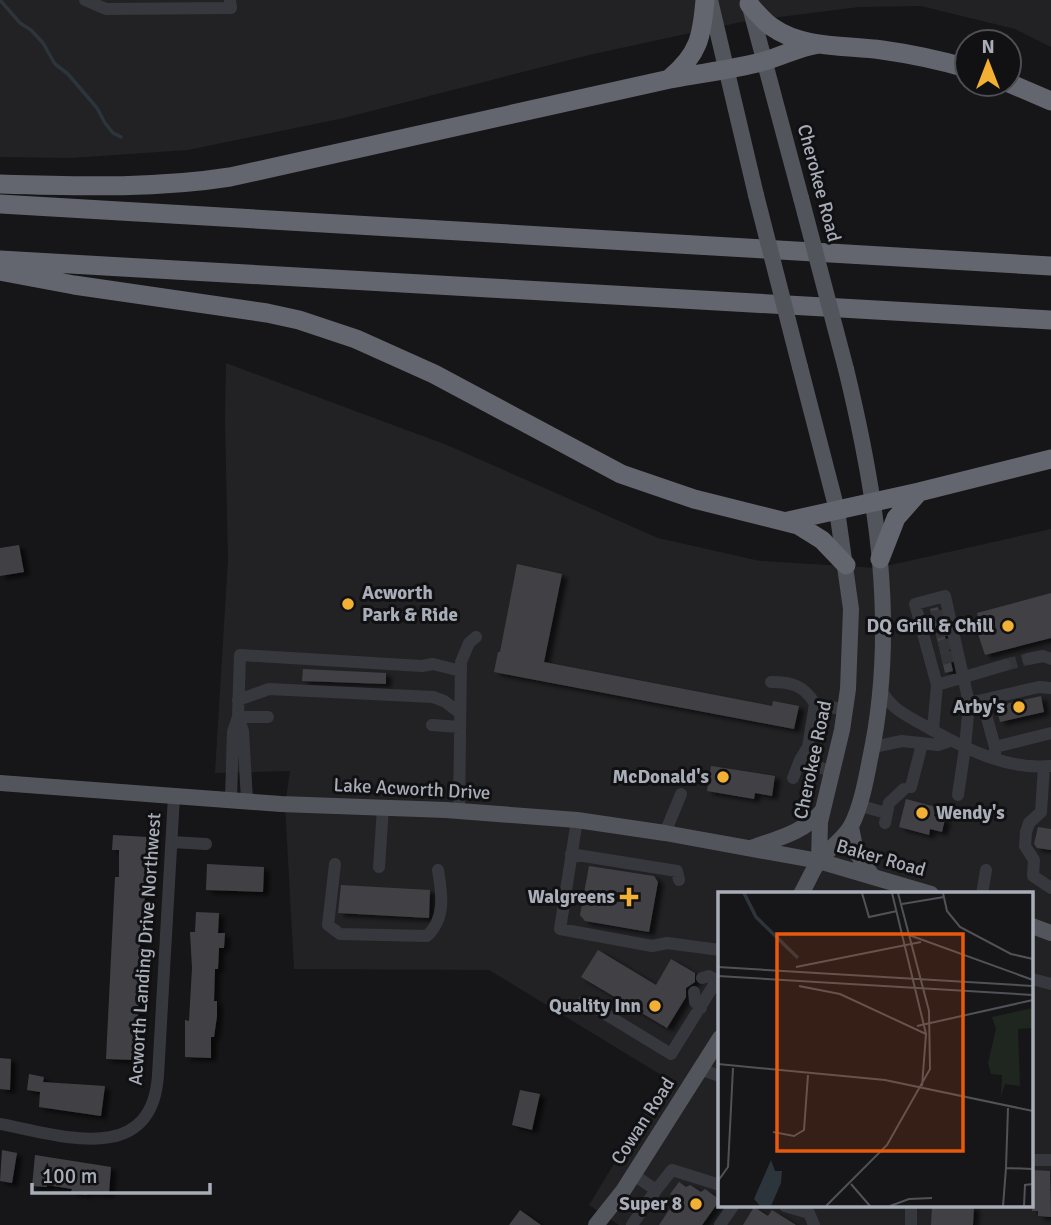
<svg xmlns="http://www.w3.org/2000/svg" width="1051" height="1225" font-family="Signika,sans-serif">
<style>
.built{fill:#222225;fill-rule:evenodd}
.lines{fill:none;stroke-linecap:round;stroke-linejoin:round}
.stream{stroke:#2c353c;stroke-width:3.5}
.building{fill:#404145;filter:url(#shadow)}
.minor-tunnel{stroke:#333438;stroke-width:12;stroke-dasharray:12 6;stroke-linecap:butt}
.minor{stroke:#37383d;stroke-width:12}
.major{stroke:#53555c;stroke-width:16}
.highway{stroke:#63666e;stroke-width:19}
.major-bridge{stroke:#53555c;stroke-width:16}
.poi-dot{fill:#f2b134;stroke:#111113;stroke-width:2.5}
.labels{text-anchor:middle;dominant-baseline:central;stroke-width:6;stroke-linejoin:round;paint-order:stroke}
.street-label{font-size:19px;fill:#a8adb8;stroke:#111113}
.poi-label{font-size:19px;font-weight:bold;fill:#a8adb8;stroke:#111113;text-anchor:end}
.inset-river{fill:none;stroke:#2c353c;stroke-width:3.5}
.inset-road{fill:none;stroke:#505258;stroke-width:2}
.view{fill:#e8590c;fill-opacity:0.15;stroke:#e8590c;stroke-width:3.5}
.inset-edge{fill:none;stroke:#a8adb8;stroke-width:3.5}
</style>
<defs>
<filter id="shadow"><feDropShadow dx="5.5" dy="3.5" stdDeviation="2" flood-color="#0009"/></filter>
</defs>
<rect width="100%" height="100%" fill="#161618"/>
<path class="built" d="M0,0h1051v47l-36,-18 -94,-23 -62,1 -118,15 -152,33 -245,63 -156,32 -117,8 -71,-1z
M226,363l221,82 211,93 102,23 117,7 174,-39v696h-432l-30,-20 77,-127 -177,-108 -195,-1 -9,-164 5,-34 -75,2 13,-214 -3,-139zM720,894h312v312h-312z"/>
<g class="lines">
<path class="stream" d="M0,0l20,23 11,7 12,13 12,21 13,10 29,34 8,15 8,10 8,4"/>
</g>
<path class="building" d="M19,545l5,27 -24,4v-28z
M517,564l45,10 -18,88 228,44 1,-5 26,5 -5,23 -300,-57 4,-20h2z
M1051,593v45l-66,17 -7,-21h-3l-2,-10 6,-1 -2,-10z
M938,607l15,64 -8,2 -15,-64z
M303,669l83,4v11l-84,-3z
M1041,696l3,16 -44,10 -4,-16z
M711,766l64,10 -3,20 -17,-3 -1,6 -47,-8z
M906,799l30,8 -2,9 11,3 -3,13 -12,-3 -1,6 -30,-8z
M1038,827l13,2v21l-14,-2 -3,-4z
M113,835l35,2 -4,77h-3l-3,104h-3v42l-29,-1 9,-182h4v-27h-7z
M207,864l57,3 -1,25 -57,-2z
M589,866l65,10 4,6 -9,50 -64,-11 -5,-6z
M341,885l89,5 -1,28 -91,-5z
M196,912l23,1 -1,20h7l-1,15h-5l-1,21h-3l-1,32h3v15l-3,21h-3v21l-26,-1v-37l4,1 3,-53 -2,-36h5z
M598,950l58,35 15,-26 24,14v9l-9,6v9l-19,31 -86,-51z
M0,1058l11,1 -1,31 -10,-1z
M29,1074l15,3 -1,5 62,4 -4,30 -62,-9 1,-15 -13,-2z
M520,1090l20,4 -8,36 -20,-5z
M2,1150l15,3 -5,30 -12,-2z
M35,1155l76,12 -2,27 -22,-2v3l-16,-3 1,-3 -25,-4v2l-15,-1z
M1032,1170l18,1 1,46 -13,-1v-5h-6z
M679,1182l7,5 4,-2 11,7 4,-3 15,11 -18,25h-43l18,-27 -7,-4z
M932,1206h42l-1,19h-42z
M754,1207l14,9 4,-6 24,15h-53z
M520,1210l21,15h-32z"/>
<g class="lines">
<path class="minor-tunnel" d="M932,617l13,-2
M935,633l14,-4
M939,647l14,-4
M942,659l14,-4
M1005,665l23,-6"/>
<path class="minor" d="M85,0l21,9 125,-1 -1,-8
M1028,659l15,-3 8,3
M771,682c20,0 33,3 44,22l-7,43 -8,13 -7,18
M937,685l68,-20
M881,690c14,24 29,26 51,40 36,20 76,40 119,36
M238,700l31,-11 164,8 11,4 16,12
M982,700l13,47v12
M969,703l70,-16 12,1
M815,704l31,6
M238,717l5,14 4,69
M238,717h30
M432,725l28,2
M933,730l4,-45 -22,-81 30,-8 24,107 -4,45 -7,47
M873,747l29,-6 36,4 12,-4
M995,747l56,-14
M800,760l32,12
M1044,767l-3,45 -12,11 -3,9 -1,14 9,14 -1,16 18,12
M911,787l11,-43
M231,799l2,-67 5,-15 2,-62 182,11 11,-2 28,7
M858,805l28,8
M459,811l2,-149 8,-19 7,-6
M577,820l-17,109 92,17 15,-3 53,7
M885,823l4,-20 15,-14
M665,833l16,-39
M172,842l34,2
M571,854l106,17 2,9
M335,864l-7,61 12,9 87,2c19,-18 15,-42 11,-66
M379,867l4,-59
M982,894l4,-24
M702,978l7,-2 8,4
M1032,979l19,5
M694,992l1,10 6,6
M584,1001l87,53 46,-74 3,2
M702,1070l18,6
M0,1124c59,11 152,44 158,-49l16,-279
M1032,1160h19
M656,1190l16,-20 48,15
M785,1206l24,7 5,12
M632,1225l24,-35 -22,-15
M720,1225l13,-19
M911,1225v-19"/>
<path class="major" d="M710,0l46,195
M750,7l51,191
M800,367l37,143 14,99 -3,80 -6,41 -22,92 -1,39
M0,783l281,21 165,6 131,10 88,13 154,28 112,33
M851,827l5,25 17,25
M751,848c25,-9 54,-16 71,-37
M801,894c6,-10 11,-23 18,-33 9,-12 24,-21 32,-35 10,-19 15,-46 19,-67 28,-130 7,-262 -24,-390
M1032,926l19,7
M596,1225l27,-34 97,-153"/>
<path class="highway" d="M749,4c7,8 14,17 23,23 31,22 74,18 110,23 29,4 57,10 85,18
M670,78c29,-24 32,-42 35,-78
M1009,83l42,18
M0,184c77,2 154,5 230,-7l440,-98c30,-6 61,-9 91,-17 20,-5 37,-15 57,-18
M0,204l1051,62
M0,260l1051,60
M0,271l74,14 193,28 32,7 57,19 78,35 187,100 73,25 104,26 24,15 24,25
M788,521l131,-29 132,-33
M880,559l16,-41 23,-26"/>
<path class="major-bridge" d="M756,195l44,172
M801,198l45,171"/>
</g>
<g class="poi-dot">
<circle cx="348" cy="604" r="7"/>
<circle cx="1008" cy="626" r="7"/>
<circle cx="1019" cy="707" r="7"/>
<circle cx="723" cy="777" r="7"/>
<circle cx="922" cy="813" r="7"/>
<path d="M625.5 886.5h7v7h7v7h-7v7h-7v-7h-7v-7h7z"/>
<circle cx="655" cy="1006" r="7"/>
<circle cx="696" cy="1204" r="7"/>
</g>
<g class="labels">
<g class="street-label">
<text transform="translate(819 183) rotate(75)">Cherokee Road</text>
<text transform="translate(813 760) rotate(-78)">Cherokee Road</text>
<text transform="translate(412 789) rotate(3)">Lake Acworth Drive</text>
<text transform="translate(881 858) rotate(16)">Baker Road</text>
<text transform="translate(145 949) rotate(-86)">Acworth Landing Drive Northwest</text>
<text transform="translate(643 1121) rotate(-57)">Cowan Road</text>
</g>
<g class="poi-label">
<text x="362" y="593" text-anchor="start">Acworth<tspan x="362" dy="22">Park &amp; Ride</tspan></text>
<text x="994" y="626">DQ Grill &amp; Chill</text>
<text x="1005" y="707">Arby's</text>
<text x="709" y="777">McDonald's</text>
<text x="936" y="813" text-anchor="start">Wendy's</text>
<text x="615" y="897">Walgreens</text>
<text x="641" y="1006">Quality Inn</text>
<text x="682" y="1204">Super 8</text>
</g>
</g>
<g transform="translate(718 892)">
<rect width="315" height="315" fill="#161618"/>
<path d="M315,116v20l-15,1 2,57 -15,-2 -4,13 1,-22 -11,-1 -3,-11 8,-34 -4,-12z" fill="#1e261f"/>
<path d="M53,268l4,11h7l-1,12 -10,23h-11l-6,-7z" fill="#2c353c"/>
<path class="inset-river" d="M26,1l12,24 42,41"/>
<path class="inset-road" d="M144,1l7,24 28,-6M174,1l34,141 -4,52M225,1l4,18 13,16 51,27 22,5M184,12l42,-7M191,43l124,45M0,75l315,19M78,75l125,-25M0,84l315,19M81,94l41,8 86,40M199,134l116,-26M0,172l167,16 148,31M290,216l-2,60 27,1M55,240l21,4 10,-6 4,-55M0,289l10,-14 5,-99M133,292l19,22M108,314l61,-61 43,-76 -1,-58 -31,-118M172,314l19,-7 23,-1M285,314l3,-38M306,314l1,-21 8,-1"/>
<path class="view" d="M59,42h186v217h-186z"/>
<rect width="315" height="315" class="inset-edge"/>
</g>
<g transform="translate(988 63)"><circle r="33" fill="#111113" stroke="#4d4f55" stroke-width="2"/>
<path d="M0-5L12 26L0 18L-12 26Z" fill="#f2b134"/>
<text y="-10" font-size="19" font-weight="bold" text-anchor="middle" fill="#a8adb8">N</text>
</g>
<path d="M32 1183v10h178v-10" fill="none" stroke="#a8adb8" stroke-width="3.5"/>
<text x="42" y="1183" font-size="21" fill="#a8adb8" stroke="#111113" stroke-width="5" paint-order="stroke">100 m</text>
</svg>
